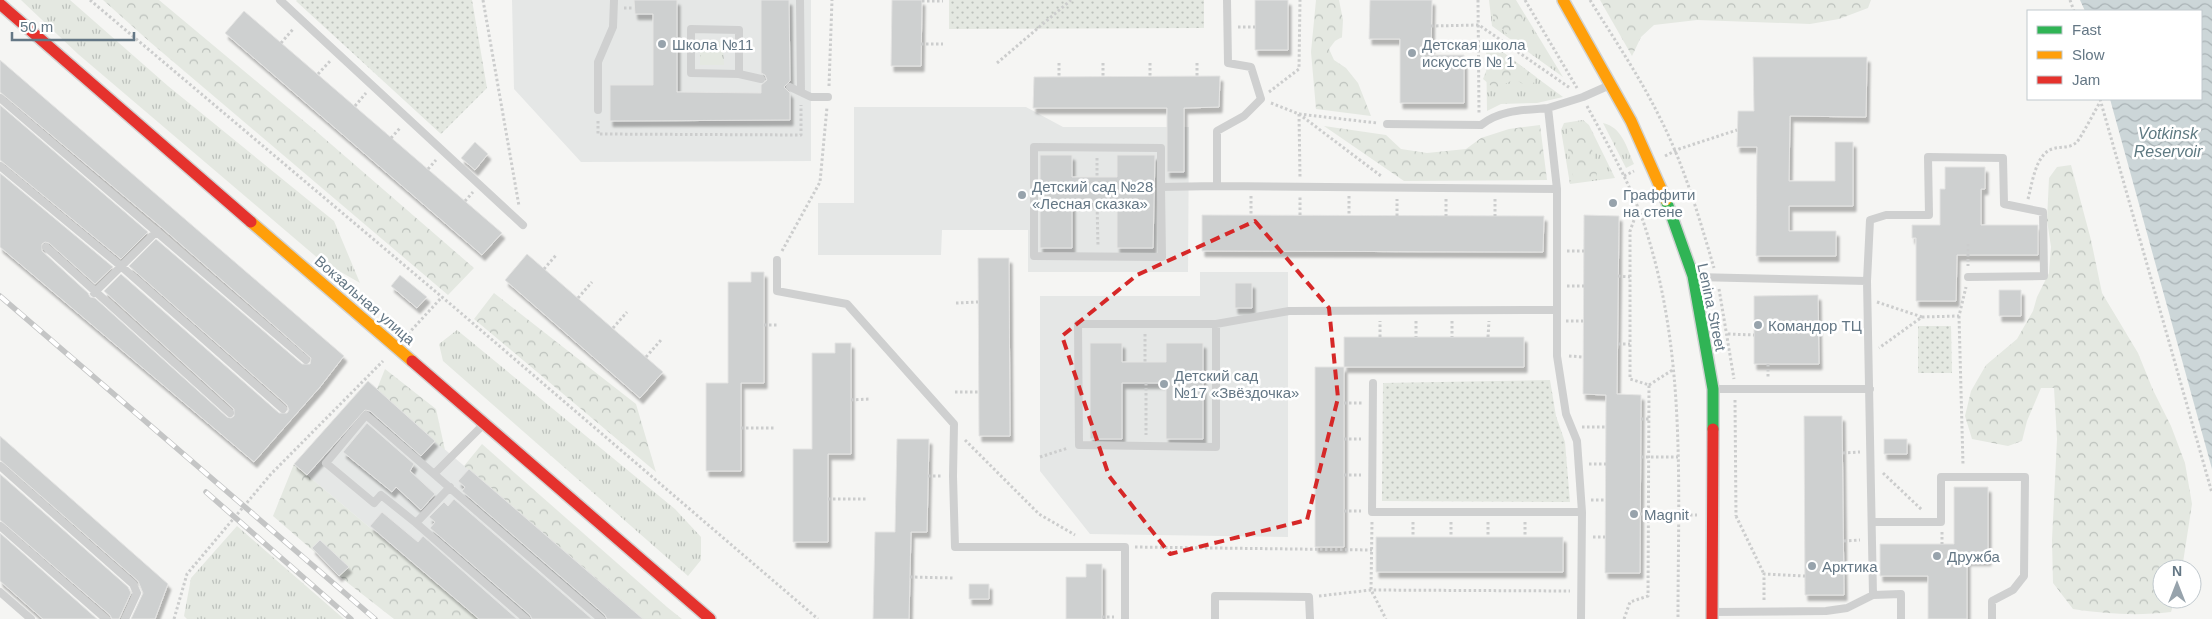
<svg xmlns="http://www.w3.org/2000/svg" width="2212" height="619" font-family="Arial,sans-serif">
<style>
.built{fill:#e5e7e6}
.grass{fill:url(#grass-tufts)}
.forest{fill:url(#forest-crowns)}
.park{fill:url(#park-dots)}
.water{fill:url(#water-waves)}
.building{fill:#ced0d0;stroke:#e4e4e3;filter:url(#shadow)}
.lines{fill:none;stroke-linecap:round;stroke-linejoin:round}
.fast-casing{stroke:#d1d3d3;stroke-width:14}
.slow-casing{stroke:#d1d3d3;stroke-width:14}
.jam-casing{stroke:#d1d3d3;stroke-width:14}
.path{stroke:#cccdcd;stroke-width:3;stroke-dasharray:2.5 2.5;stroke-linecap:butt}
.lane{stroke:#cfd0d0;stroke-width:8}
.fast{stroke:#30b455;stroke-width:11}
.slow{stroke:#ff9f0a;stroke-width:11}
.jam{stroke:#e5322d;stroke-width:11}
.rail-casing{stroke:#c4c5c5;stroke-width:5.5}
.rail{stroke:#fff;stroke-width:4;stroke-dasharray:11;stroke-linecap:butt}
.marked{fill:none;stroke:#d62828;stroke-width:4;stroke-dasharray:10 6;stroke-linejoin:round}
.poi-dot{fill:#97a3ac;stroke:#fff;stroke-width:2}
.labels{text-anchor:middle;dominant-baseline:central;stroke-width:5;stroke-linejoin:round;paint-order:stroke}
.poi-label{font-size:15px;fill:#647785;stroke:#fff;text-anchor:start}
.street-label{font-size:15px;fill:#647785;stroke:#fff}
.water-label{font-size:16px;font-style:italic;fill:#5f7a82;stroke:#fff}
</style>
<defs>
<pattern id="grass-tufts" width="24" height="20" patternUnits="userSpaceOnUse" patternTransform="scale(1.25)"><rect width="24" height="20" fill="#e4e8e1"/><path d="M3 7l-1-3M5 7V3M7 7l1-3M15 17l-1-3M17 17v-4M19 17l1-3" fill="none" stroke="#bcc1bc"/></pattern>
<pattern id="forest-crowns" width="20" height="18" patternUnits="userSpaceOnUse" patternTransform="scale(1.25)"><rect width="20" height="18" fill="#e4e8e1"/><path d="M2 6a3 3 0 1 1 6 0M12 15a3 3 0 1 1 6 0" fill="none" stroke="#bcc1bc"/></pattern>
<pattern id="park-dots" width="8" height="8" patternUnits="userSpaceOnUse" patternTransform="scale(1.25)"><rect width="8" height="8" fill="#e4e8e1"/><path d="M2 2h.1M6 6h.1" fill="none" stroke="#bcc1bc" stroke-width="1.8" stroke-linecap="round"/></pattern>
<pattern id="water-waves" width="16" height="10" patternUnits="userSpaceOnUse" patternTransform="scale(1.25)"><rect width="16" height="10" fill="#ccd6d8"/><path d="M0 5q4-4 8 0t8 0" fill="none" stroke="#a9b2b5"/></pattern>
<filter id="shadow"><feDropShadow dx="3" dy="5.5" stdDeviation="1" flood-color="#0004"/></filter>
</defs>
<rect width="100%" height="100%" fill="#f5f5f3"/>
<path class="built" d="M512,0h299v161l-230,1 -67,-73z
M854,107h172l37,20h126l-1,145h-160v-42h-86l-1,25h-123v-52h36z
M1200,272h88v265l-198,-3 -50,-63v-175h160z
M368,381l67,60 208,178h-164l-172,-144 -13,-11z"/>
<path class="grass" d="M21,0h49l98,86 166,135 26,62 -40,-23 -242,-206z
M1489,0h27l47,77 -71,-51z
M1486,40l77,57 -26,6 -36,1 -14,7z
M700,41h23l1,24h-24z
M1583,120l6,5 26,53 -45,6 -9,-54 3,-7z
M1603,123c19,4 24,25 31,41l-8,4z
M457,330l218,179 26,28v23l-13,16 -245,-215 -4,-17z
M237,526l107,93h-157l-3,-3 7,-38z"/>
<path class="forest" d="M103,0h56l158,132 157,136 -26,27 -298,-253z
M1316,0h23l4,20 -1,17 -7,4 -6,8 5,11 12,8 12,15 13,33 -55,-7 -5,-57z
M1499,0c22,0 29,15 19,34l-9,2 -16,-18v-13z
M1600,0h271l-3,8 -29,11 -29,5 -113,-4 -43,5 -13,12 -9,19z
M1496,47l40,30 -5,12 -16,-10 -20,10 -12,-10z
M1540,125l7,55 -143,1 -80,-55 62,9 15,14 26,4 39,-4 15,-11 28,-9z
M1576,126c15,12 21,34 21,53l-23,2 -8,-42 3,-10z
M2071,165l20,75 11,53 36,60 15,37 18,36 14,37 7,41 -10,65h-20v30h13l-4,13c-35,4 -63,2 -98,-3l-20,-26 -1,-43 5,-101 -3,-51h-13l-14,33 -5,20 -14,5 -36,-7 -7,-23 6,-25 15,-26 31,-26 16,-28 4,-14 12,-24 2,-26 -4,-27 2,-42 8,-11z
M494,293l142,111 20,68 -182,-153z
M385,369l51,40 9,41 -70,-56z
M482,444l185,163 15,12h-39l-179,-153z
M294,464l185,155h-85l-55,-43 10,-9 -16,-14 -8,8 -52,-45z"/>
<path class="park" d="M297,0h175l15,88 -46,46 -145,-133z
M949,0h255v28l-255,1z
M1918,326h33l1,47h-34z
M1550,380l6,36 9,26 5,60 -188,-1 1,-118z"/>
<path class="water" d="M2080,0h132v469l-102,-370h91v-88h-116z"/>
<path class="building" d="M634,0h43v92l84,1v-8l6,-5 -2,-5 -4,-2v-73h28l1,81 -6,6 6,6v27l-180,1v-36h43v-71h-18z
M892,0h30l-1,66h-30z
M1255,0h33v50h-33z
M1370,0h62l-1,55h33v48h-64v-64h-31z
M244,11l258,222 -20,22 -257,-222z
M1753,57h114l-1,60 -76,-1 -1,65h46v-39h18v64h-64v25h47v25h-80l1,-109h-20l1,-36h16z
M0,60l344,296 -24,31 -66,75 -254,-215v-74l113,94 -18,17 -46,-41 -4,-1 -3,2v7l46,42 2,4 5,1 132,119 4,1 3,-2v-7l-130,-118 17,-17 158,139h8l2,-3 -2,-5 -158,-139 27,-27 146,125h8l1,-6 -150,-131 -161,-135z
M1220,76l-1,31 -35,1v64h-17v-64h-134l1,-31z
M0,105l148,127 -27,27 -121,-99z
M475,142l13,12 -13,16 -14,-12z
M1040,155h32v22h45v-22h38l-2,93h-36v-46h-45v46h-32z
M1945,167h40v22h-4v36h57v30h-81l-1,46h-40v-63h-4v-13h28v-36h5z
M1202,215l342,1 -1,36 -341,-1z
M1584,215l35,1 -2,178 24,1 -1,178h-35l1,-178 -23,-1z
M527,254l136,118 -23,26 -135,-118z
M978,258h31l1,178h-31z
M751,272h13v111h-23v88h-35v-88h22v-101h23z
M400,275l27,22 -10,11 -26,-22z
M1235,283h17v25h-17z
M1999,290h22v26h-22z
M1818,295l1,69h-65v-68z
M1344,337h180v30h-180z
M835,343h16v111h-23v88h-35v-93h19v-96h23z
M1090,343h32v19h44v-19h37v96h-37v-56h-44v56h-32z
M1315,367h29v180h-29z
M368,381l67,60 -14,15 -51,-45 -5,-1 -58,65 -13,-11z
M1804,416h38l2,179h-39z
M367,423l47,41 -4,7 25,23 -14,16 -25,-23 -4,5 -49,-40z
M0,436l168,148 -13,35h-24l12,-26 -5,-12 -138,-121z
M897,439h32l-2,93h-16l-2,87h-36l2,-87h20z
M1884,439h23v15h-23z
M469,469l174,150h-36l-2,-4 -143,-124 3,-4 -7,-6z
M0,474l128,113 3,6 -12,26h-7l-2,-4 -110,-95z
M1954,487h34v73h-21v59h-39v-43h-48v-32h74z
M454,499l138,120h-60l-2,-4 -100,-87 5,-6 -6,-5 15,-15 4,4z
M382,512l36,30 5,-6 94,83h-38l-109,-93z
M0,533l97,86h-54l-43,-38z
M1376,537h187v35h-187z
M320,540l29,27 -10,9 -27,-28z
M1086,564h16v55h-36v-42h20z
M969,584h20v15h-20z"/>
<g class="lines">
<g class="fast-casing">
<path id="fast" d="M1666,200l27,76 20,113v40"/>
</g>
<g class="slow-casing">
<path id="slow" d="M1563,0l68,121 35,79
M251,222l161,139"/>
</g>
<g class="jam-casing">
<path id="jam" d="M0,4l251,218
M412,361l298,258
M1712,619l1,-190"/>
</g>
<path class="path" d="M90,0l365,308 363,311
M483,0l36,206
M1478,0l1,113
M1525,0l52,88
M1590,0c24,39 50,77 70,118 24,47 39,99 54,150
M2070,0l4,11
M922,1h21
M624,8h10
M1431,26l48,-1 91,63
M1238,27h17
M281,43l13,-15
M921,44h22
M997,63l74,-63
M1059,63v13
M1103,63v13
M1150,63v13
M1197,63v13
M318,74l13,-14
M829,86l3,-86
M1269,92l30,-23 1,-69
M2100,99l112,394
M1271,103l28,11 1,63
M355,106l11,-13
M1587,106c23,43 49,87 62,134 37,123 29,252 29,379
M1299,114l82,62
M1299,114l78,9
M598,121v13l203,1v-30
M391,138l10,-11
M1665,156l14,-7 58,-19
M1097,158v19
M428,169l8,-9
M1624,176l10,-5
M1251,196v19
M1349,196v20
M1446,199v17
M1495,199v17
M2028,199c4,-14 7,-44 24,-50 9,-3 17,0 25,-7 3,-3 19,-33 23,-40
M465,201l8,-9
M1097,202l1,44
M1300,215v-19
M1397,216v-17
M1968,244v22
M782,251l38,-69 7,-75
M1567,251h17
M544,269l13,-15
M1618,276l12,1
M1567,286h17
M1719,289l15,90
M578,298l14,-16
M1877,302l45,15 -43,31
M956,303l22,-1
M1959,316l4,149
M1922,317l37,-1 7,-29
M1416,321v16
M1452,321v16
M1566,321h17
M764,325h14
M613,328l14,-16
M408,334l34,-37
M1145,334v28
M1728,334l26,1
M1380,337v-16
M1488,337l1,-16
M1618,344h12
M1569,356l14,1
M646,357l15,-17
M1768,364v14
M1146,383v52
M1649,385l25,-16
M955,392h24
M851,400l18,-1
M1735,400l1,116
M1344,403h19
M1641,419h8
M1582,427h24
M741,428h33
M1344,439h17
M965,440l74,74 36,21
M1843,453l17,-1
M1040,457l28,-9
M1641,457h37
M1589,464h17
M1883,473l39,37
M1344,475h17
M928,476h15
M828,499h40
M1591,500h14
M1344,511h17
M1640,514l57,1
M1736,516l28,58
M1372,522l-1,68 15,29
M1413,522v15
M1451,522v15
M1488,522v15
M1525,522v15
M1942,532v12
M1593,537h12
M1844,541l16,-1
M1135,547l237,3
M910,577l43,1
M1319,596l52,-6 199,1
M1764,600v-26l41,2
M1102,617h12
M174,619l13,-45 84,-100 112,-113
M1624,619l6,-17 18,-6 1,-211 -19,-6v-148l7,-19"/>
<path class="lane" d="M280,0l243,225
M800,0l1,92
M1227,0l1,63 23,4 10,32 -17,17 -27,15v55l340,3v167l9,58 11,27 5,71h-210l1,-129
M691,29l48,1v44l-48,-1z
M739,74l22,5
M790,87l21,10h17
M0,98l306,262
M598,110v-48l15,-35 1,-27
M1387,124l94,1c19,-15 43,-15 67,-17
M0,166l122,101 161,142
M1161,187l1,70 -128,-1v-109l127,1v39l56,-1
M1557,189l-9,-81 35,-11 27,-12
M46,247l184,166
M777,260v31l70,13 107,120 -1,52 2,71h170v72
M1695,277l172,4
M94,293l63,-62
M1216,324v123l-137,-2 -1,-121h138l73,-13 268,-1
M1715,389h155
M0,466l133,118 4,9 -12,26
M434,474l49,-49
M1872,522h69v-45h84l-1,99 -11,14 -21,11v18
M416,523l34,-36
M0,526l106,93
M0,592l31,27
M1873,595l-6,-314 3,-61 16,-5h43l-1,-58 75,1 1,46 39,8 1,64 -76,1
M1714,612l112,-1 21,-3 26,-13 28,-1v25
M526,619l-110,-96 -35,-28 -7,8 -48,-40 40,-48 235,204
M1215,619v-23l94,1 1,22
M1581,619l1,-107"/>
<use href="#fast" class="fast"/>
<use href="#slow" class="slow"/>
<use href="#jam" class="jam"/>
<g class="rail-casing">
<path id="rail" d="M0,296l375,323
M206,492l145,127"/>
</g>
<use href="#rail" class="rail"/>
</g>
<path class="marked" d="M1255,221l74,87 9,90 -31,122 -137,34 -61,-78 -47,-140 75,-61z"/>
<g class="poi-dot">
<circle cx="662" cy="44" r="5"/>
<circle cx="1412" cy="53" r="5"/>
<circle cx="1022" cy="195" r="5"/>
<circle cx="1613" cy="203" r="5"/>
<circle cx="1758" cy="325" r="5"/>
<circle cx="1164" cy="384" r="5"/>
<circle cx="1634" cy="514" r="5"/>
<circle cx="1937" cy="556" r="5"/>
<circle cx="1812" cy="566" r="5"/>
</g>
<g class="labels">
<g class="poi-label">
<text x="672" y="44">Школа №11</text>
<text x="1422" y="44">Детская школа<tspan x="1422" dy="17">искусств № 1</tspan></text>
<text x="1032" y="186">Детский сад №28<tspan x="1032" dy="17">«Лесная сказка»</tspan></text>
<text x="1623" y="194">Граффити<tspan x="1623" dy="17">на стене</tspan></text>
<text x="1768" y="325">Командор ТЦ</text>
<text x="1174" y="375">Детский сад<tspan x="1174" dy="17">№17 «Звёздочка»</tspan></text>
<text x="1644" y="514">Magnit</text>
<text x="1947" y="556">Дружба</text>
<text x="1822" y="566">Арктика</text>
</g>
<g class="street-label">
<text transform="translate(365 300) rotate(41)">Вокзальная улица</text>
<text transform="translate(1712 307) rotate(78)">Lenina Street</text>
</g>
<g class="water-label">
<text x="2168" y="133">Votkinsk<tspan x="2168" dy="18">Reservoir</tspan></text>
</g>
</g>
<rect x="2027" y="10" width="175" height="90" fill="#ffffff" stroke="#c1c9ce"/>
<rect x="2037" y="26" width="25" height="8" fill="#30b455" stroke="#c1c9ce"/>
<text x="2072" y="35" font-size="15" fill="#647785">Fast</text>
<rect x="2037" y="51" width="25" height="8" fill="#ff9f0a" stroke="#c1c9ce"/>
<text x="2072" y="60" font-size="15" fill="#647785">Slow</text>
<rect x="2037" y="76" width="25" height="8" fill="#e5322d" stroke="#c1c9ce"/>
<text x="2072" y="85" font-size="15" fill="#647785">Jam</text>
<g transform="translate(2177 584)"><circle r="24" fill="#ffffff" stroke="#c1c9ce"/>
<path d="M0-4L9 19L0 12L-9 19Z" fill="#97a3ac"/>
<text y="-8" font-size="14" font-weight="bold" text-anchor="middle" fill="#647785">N</text>
</g>
<path d="M12 32v8h122v-8" fill="none" stroke="#647785" stroke-width="2.5"/>
<text x="20" y="32" font-size="15" fill="#647785" stroke="#ffffff" stroke-width="4" paint-order="stroke">50 m</text>
</svg>
